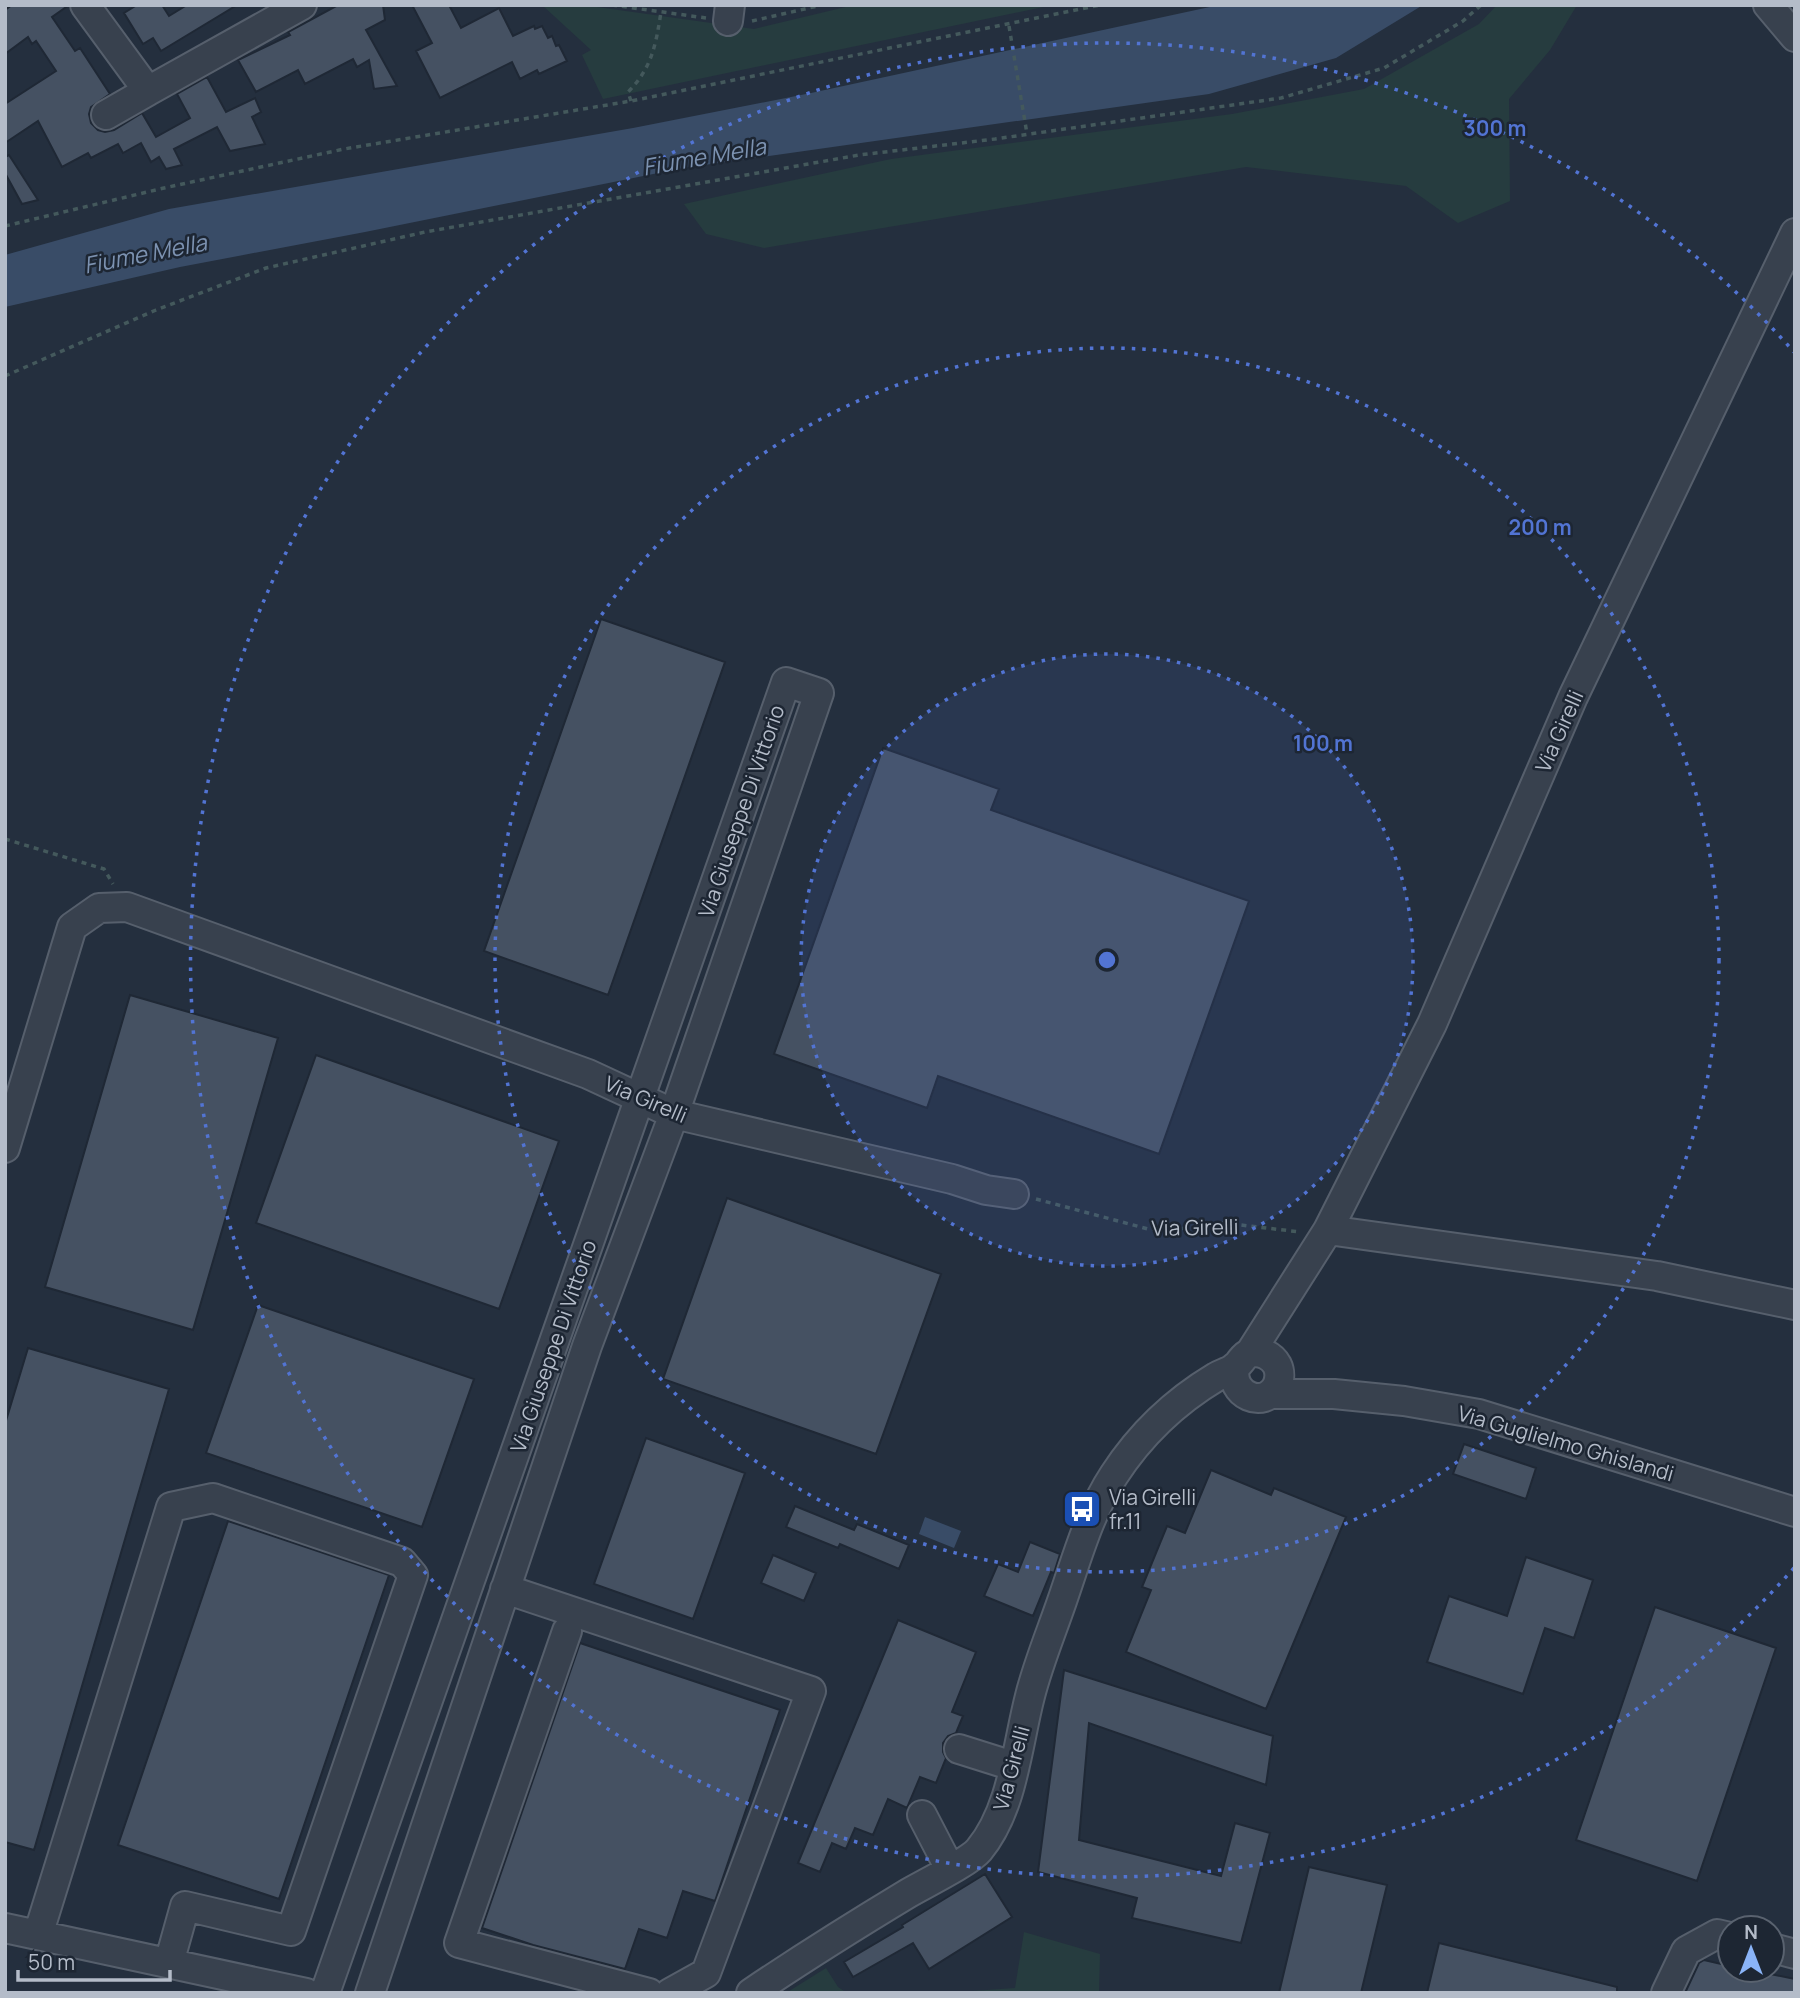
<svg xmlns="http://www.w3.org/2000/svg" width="1800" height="1998" font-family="Manrope,sans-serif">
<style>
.green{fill:#263c3f}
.water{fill:#394c67}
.building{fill:#455162;stroke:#1f2835;stroke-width:2}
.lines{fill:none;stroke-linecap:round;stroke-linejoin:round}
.minor-casing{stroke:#565f6c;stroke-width:32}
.path{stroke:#44595c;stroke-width:3.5;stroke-dasharray:5 5;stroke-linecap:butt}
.minor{stroke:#38414e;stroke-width:28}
.ring{fill:none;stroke:#5274d3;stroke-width:3.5;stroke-dasharray:3.5 7}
.labels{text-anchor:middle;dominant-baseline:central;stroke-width:5;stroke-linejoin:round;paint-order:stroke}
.street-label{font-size:21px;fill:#b4bcc9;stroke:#1d2633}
.poi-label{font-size:21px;fill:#b4bcc9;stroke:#1d2633;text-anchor:start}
.water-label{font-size:23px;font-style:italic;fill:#7c92b1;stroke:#1d2633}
.centre{fill:#5274d3;stroke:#1d2633;stroke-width:3.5}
.ring-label{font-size:21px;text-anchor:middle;font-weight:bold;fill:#5274d3;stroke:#1d2633;stroke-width:5;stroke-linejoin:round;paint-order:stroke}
</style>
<rect width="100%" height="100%" fill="#242f3e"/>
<path class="green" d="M542,5h41l171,24 100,-24h199l-450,94 -21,-44 9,-5z
M1497,5h80l-27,45 -41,49 1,102 -52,22 -52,-37 -160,-19 -482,81 -58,-14 -22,-30 207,-45 341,-45 132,-25 115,-65z
M1024,1932l76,22 -1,39h-156l72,-5z
M826,1968l12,19 9,6h-61z"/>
<path class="water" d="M1219,5h204l-87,53 -127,36 -526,74 -318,64 -185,35 -175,40v-52l164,-46 464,-81 178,-35z
M925,1517l36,14 -7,17 -35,-14z"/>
<path class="building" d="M12,5h57l-17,12 23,34 5,-3 30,46 -19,13 -2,7 2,9 7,7 7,2 9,-2 28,-17 14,24 34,-19 -13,-24 30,-17 19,35 29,-14 6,14 -9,5 13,27 -35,7 -13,-24 -43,22 8,16 -16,4 -7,-12 -8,5 -10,-19 -18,10 -5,-9 -27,14 -3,-5 -26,14 -24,-46 -33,22v-39l51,-33 -20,-30 -4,3 -4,-7 -23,17v-44z
M137,5h25l7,11 18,-11h50l-76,46 -8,-13 -10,6 -19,-31z
M338,5h45l2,15 -19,10 31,56 -23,3 -5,-29 -12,7 -4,-8 -48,25 -7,-14 -42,22 -18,-32 52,-25 -2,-3z
M412,5h37l12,23 38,-20 14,28 21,-10 1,3 7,-3 6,12 4,-2 4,10 3,-1 8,16 -28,13 -2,-4 -17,9 -8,-17 -72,36 -24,-47 16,-8z
M9,155l29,45 -16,4 -17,-31v-16z
M601,619l124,43 -117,333 -124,-44z
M883,748l116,41 -8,21 258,91 -90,253 -221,-78 -11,32 -153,-54z
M130,995l148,43 -85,292 -148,-43z
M316,1055l243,86 -60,168 -243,-86z
M727,1198l214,76 -65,180 -213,-75z
M258,1305l216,74 -52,148 -216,-74z
M28,1348l141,41 -135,461 -29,-8v-418z
M646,1438l99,35 -52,146 -99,-35z
M1464,1444l72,24 -10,31 -73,-25z
M1211,1470l60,25 3,-7 72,29 -80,192 -140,-57 25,-62 -9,-3 25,-61 18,7z
M795,1506l59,24 3,-6 52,21 -10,24 -59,-25 -2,4 -52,-21z
M228,1521l161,54 -110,324 -161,-54z
M1030,1542l30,12 -6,19 -3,-1 -18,44 -49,-20 14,-32 20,8z
M773,1555l43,18 -12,28 -43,-18z
M1526,1557l67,23 -19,58 -29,-10 -22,66 -96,-32 22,-66 58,20z
M1655,1607l121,41 -79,233 -121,-41z
M898,1620l78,32 -24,60 11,4 -7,17 -8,3 -5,7v9l3,6 -10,25 -16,-6 -13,31 -19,-9 -15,36 -18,-7 -9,21 -14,-6 -12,29 -22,-9z
M580,1643l200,67 -65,191 -32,-10 -16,47 -28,-9 -14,40 -92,-24 -51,-17z
M1064,1670l209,66 -7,49 -177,-62 -10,117 142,36 14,-53 35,10 -29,110 -109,-25 5,-20 -99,-26z
M1309,1867l78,18 -26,108h-82z
M985,1874l27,43 -83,52 -16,-26 -60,34 -9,-15 59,-35 -1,-2z
M1439,1943l178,44v6h-190z
M1704,1960l26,6v4h20l45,9v14h-110l14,-30z"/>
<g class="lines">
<g class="minor-casing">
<path id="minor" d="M85,5l63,86 154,-86
M1768,5l27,32
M728,21l2,-16
M106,115l42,-24
M5,1148l67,-221 27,-19 28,-1 461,167 86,40 278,65 34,11 28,4
M1328,1230l329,46 138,29
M1250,1353l78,-123 104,-206 141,-327 222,-464
M1270,1394h64l70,7 75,13 316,98
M505,1589l306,102 -105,282 -36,20
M567,1631l-108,312 190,50
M959,1749l54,17
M922,1815l28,54
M5,1928l301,65
M38,1935l133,-428 42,-9 189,64 11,13 -122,356 -106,-25 -16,57
M1772,1948l23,6
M325,1993l461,-1311 33,11 -145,421 -87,232 -217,647
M751,1993c52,-35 103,-67 156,-99 17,-10 62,-32 72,-44 34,-41 38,-104 51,-154 8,-32 21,-63 32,-95 15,-43 27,-88 52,-126 26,-40 62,-74 102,-98 6,-4 14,-5 19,-10 6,-4 7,-11 15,-14 11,-3 22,3 27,12 3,6 3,14 0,21 -13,24 -48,9 -42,-19
M1666,1993l20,-42 31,-17 13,3"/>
</g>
<path class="path" d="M612,5l94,13
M752,21l70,-16
M1009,26l18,108
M631,101l-3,-9c24,-24 28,-48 33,-80
M5,226l159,-38 180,-39 287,-48 469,-96
M5,376l151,-66 110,-42 159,-36 434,-77 136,-16 286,-41 103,-30 79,-47 18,-16
M5,839l99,30 9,15
M1036,1199l112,30 23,1 53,-7 76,9"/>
<use href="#minor" class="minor"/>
</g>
<circle cx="1107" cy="960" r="306" fill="#5274d3" fill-opacity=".12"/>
<g class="ring">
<circle cx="1107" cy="960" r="306"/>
<circle cx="1107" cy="960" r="612"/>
<path d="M1794 1568A917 917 0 1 1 1794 352"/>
</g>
<defs>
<g id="bus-square" transform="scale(2.0125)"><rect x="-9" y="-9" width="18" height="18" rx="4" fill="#1a4fb4" stroke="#1d2633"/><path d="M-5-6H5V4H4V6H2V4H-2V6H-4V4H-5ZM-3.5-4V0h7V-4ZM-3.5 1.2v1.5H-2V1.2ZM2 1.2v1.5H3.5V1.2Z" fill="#fff"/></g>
</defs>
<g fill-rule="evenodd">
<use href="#bus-square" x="1082" y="1509"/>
</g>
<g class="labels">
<g class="street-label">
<text transform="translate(1559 731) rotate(-66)">Via Girelli</text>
<text transform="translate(741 811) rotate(-71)">Via Giuseppe Di Vittorio</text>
<text transform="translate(646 1099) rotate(23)">Via Girelli</text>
<text transform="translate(1195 1227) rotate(-1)">Via Girelli</text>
<text transform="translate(553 1346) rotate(-71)">Via Giuseppe Di Vittorio</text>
<text transform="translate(1566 1443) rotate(16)">Via Guglielmo Ghislandi</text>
<text transform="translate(1011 1768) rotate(-75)">Via Girelli</text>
</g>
<g class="poi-label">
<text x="1109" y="1497">Via Girelli<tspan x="1109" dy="24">fr.11</tspan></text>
</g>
<g class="water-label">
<text transform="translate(704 156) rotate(-10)">Fiume Mella</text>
<text transform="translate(145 253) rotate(-11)">Fiume Mella</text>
</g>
</g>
<circle cx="1107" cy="960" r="10" class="centre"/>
<g class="ring-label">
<text x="1495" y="136">300 m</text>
<text x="1540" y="535">200 m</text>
<text x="1323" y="751">100 m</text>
</g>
<rect width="1800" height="1998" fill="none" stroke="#b4bcc9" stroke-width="14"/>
<g transform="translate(1751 1949)"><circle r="33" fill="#1d2633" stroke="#59626f" stroke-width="2"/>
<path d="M0-5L12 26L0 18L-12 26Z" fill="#8ab4f8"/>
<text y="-10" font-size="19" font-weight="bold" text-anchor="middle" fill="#b4bcc9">N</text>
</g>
<path d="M18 1970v10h152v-10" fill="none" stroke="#b4bcc9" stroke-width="3.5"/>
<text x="28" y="1970" font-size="21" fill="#b4bcc9" stroke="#1d2633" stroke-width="5" paint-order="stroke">50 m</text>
</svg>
